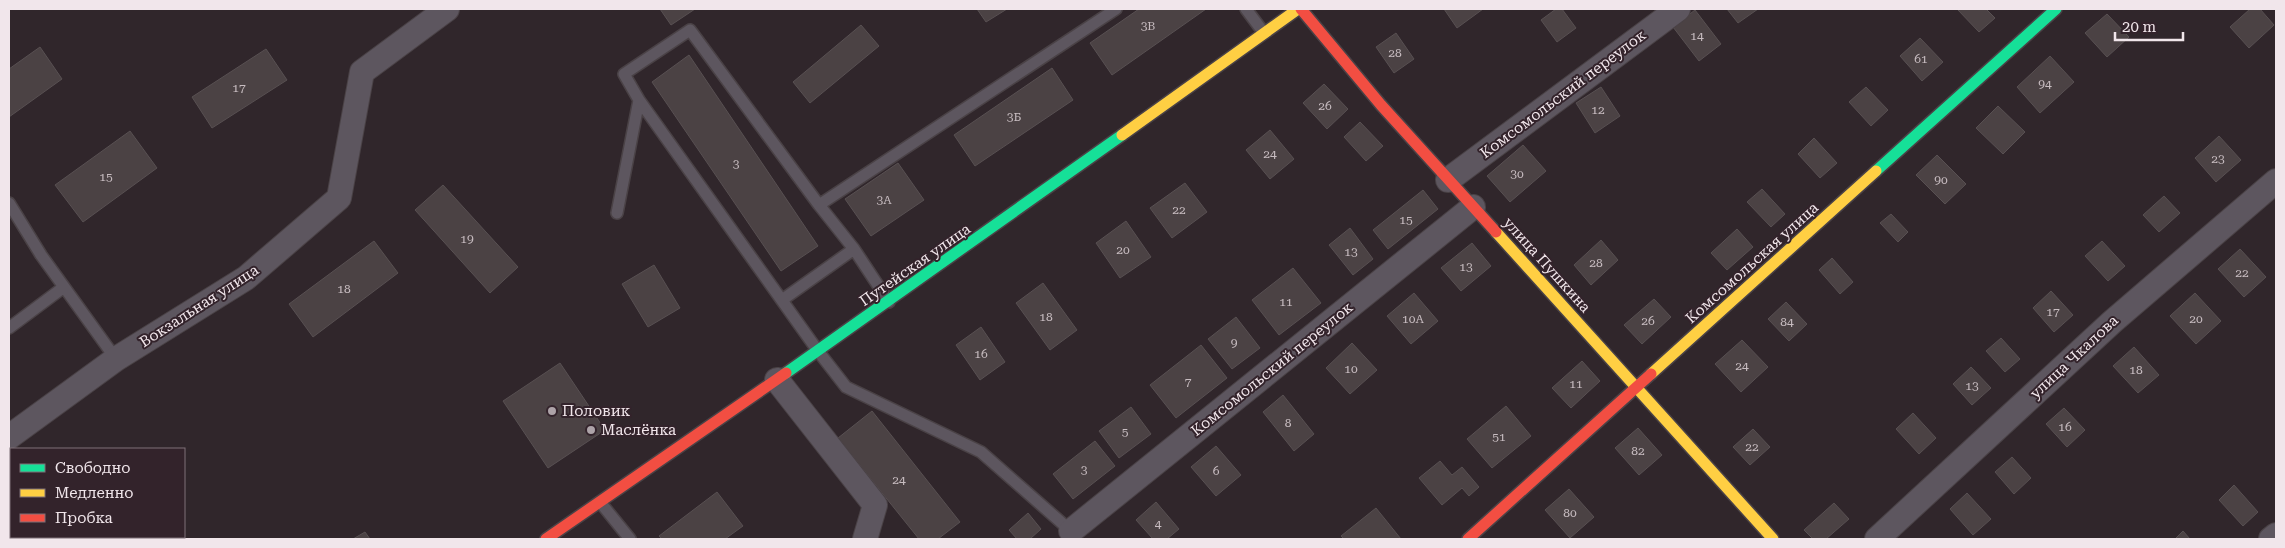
<svg xmlns="http://www.w3.org/2000/svg" width="2285" height="548" font-family="'Roboto Serif',serif">
<style>
.building{fill:#4b4244;stroke:#585052}
.lines{fill:none;stroke-linecap:round;stroke-linejoin:round}
.lane-casing{stroke:#4a4246;stroke-width:14}
.street-casing{stroke:#4a4246;stroke-width:26}
.fast-casing{stroke:#4a4246;stroke-width:14}
.slow-casing{stroke:#4a4246;stroke-width:14}
.jam-casing{stroke:#4a4246;stroke-width:14}
.lane{stroke:#5d565f;stroke-width:11}
.street{stroke:#5d565f;stroke-width:24}
.fast{stroke:#16e098;stroke-width:11}
.slow{stroke:#ffcf43;stroke-width:11}
.jam{stroke:#f24e42;stroke-width:11}
.poi-dot{fill:#ada3a8;stroke:#33232b;stroke-width:2}
.labels{text-anchor:middle;dominant-baseline:central;stroke-width:4;stroke-linejoin:round;paint-order:stroke}
.number-label{font-size:12px;fill:#c8bdc1}
.street-label{font-size:15px;fill:#f1e6eb;stroke:#33232b}
.poi-label{font-size:15px;fill:#f1e6eb;stroke:#33232b;text-anchor:start}
</style>
<rect width="100%" height="100%" fill="#30262b"/>
<path class="building" d="M660,9h35l-24,16z
M977,9h30l-21,13z
M1139,9h67l-94,66 -22,-32z
M1444,9h39l-26,19z
M1556,9h6l14,19 -19,14 -16,-22z
M1727,9h31l-20,14z
M1957,9h29l9,9 -16,14z
M2250,9h10l14,16 -25,23 -19,-21z
M1695,10l26,34 -22,17 -26,-34z
M2107,14l22,23 -22,20 -22,-24z
M861,25l18,21 -69,57 -17,-21z
M1396,33l18,26 -20,14 -18,-26z
M1920,38l23,24 -21,19 -22,-25z
M40,47l22,32 -53,38v-48z
M266,49l21,31 -75,48 -20,-31z
M689,55l129,191 -37,25 -129,-189z
M2050,56l24,26 -34,31 -23,-26z
M1052,68l21,32 -98,66 -21,-31z
M1324,84l24,25 -21,20 -24,-26z
M1601,87l19,29 -25,17 -19,-30z
M1866,87l22,23 -17,16 -22,-24z
M1998,106l27,26 -22,22 -27,-26z
M1360,122l23,24 -17,15 -22,-24z
M1270,130l24,29 -24,20 -24,-29z
M130,131l27,37 -74,54 -28,-37z
M2219,136l22,24 -25,22 -21,-24z
M1814,138l23,25 -17,15 -22,-24z
M1523,145l23,26 -36,31 -23,-26z
M1937,155l29,29 -21,20 -29,-29z
M898,163l26,37 -53,36 -26,-37z
M1185,183l22,29 -35,26 -22,-30z
M443,185l75,82 -28,26 -75,-83z
M1762,189l23,25 -14,13 -24,-25z
M1423,190l15,19 -50,40 -15,-19z
M2164,196l16,17 -21,19 -16,-17z
M1891,214l17,18 -10,10 -18,-19z
M1126,221l25,36 -31,21 -24,-35z
M1350,228l23,31 -20,16 -24,-30z
M1737,229l16,18 -26,23 -16,-17z
M1601,240l17,20 -27,25 -17,-20z
M374,241l24,32 -85,64 -24,-33z
M2102,241l23,25 -17,15 -23,-25z
M1472,243l19,23 -30,25 -20,-23z
M2240,249l26,28 -22,20 -26,-28z
M1832,258l21,24 -13,12 -21,-24z
M654,265l26,43 -32,19 -26,-43z
M1293,268l28,35 -42,32 -27,-35z
M1043,283l34,47 -27,20 -34,-47z
M2051,291l22,24 -19,17 -21,-24z
M1414,293l24,28 -27,23 -24,-28z
M2195,293l26,28 -25,23 -26,-28z
M1654,299l17,18 -29,27 -18,-19z
M1786,302l21,22 -18,17 -21,-22z
M1236,317l24,31 -28,21 -24,-30z
M981,327l24,35 -25,18 -24,-35z
M2001,338l19,21 -15,13 -19,-21z
M1742,340l26,27 -27,25 -26,-28z
M1352,343l25,27 -27,24 -24,-26z
M1201,345l26,33 -51,40 -26,-33z
M2134,347l25,28 -21,18 -25,-27z
M1582,361l18,20 -29,27 -19,-20z
M560,363l45,67 -57,38 -45,-67z
M1971,367l20,21 -19,17 -19,-21z
M1283,395l31,39 -20,17 -31,-39z
M1506,406l25,30 -39,32 -25,-29z
M1131,407l20,27 -32,24 -20,-27z
M2064,408l21,22 -18,17 -21,-23z
M872,411l88,111 -22,17h-19l-81,-101z
M1913,413l23,25 -17,16 -23,-25z
M1638,428l24,27 -23,20 -24,-27z
M1753,429l17,18 -20,18 -17,-18z
M1095,441l20,25 -42,33 -20,-25z
M1216,446l25,29 -25,21 -25,-29z
M2012,457l19,21 -17,16 -19,-22z
M1440,461l12,14 10,-8 17,20 -10,9 -7,-8 -20,17 -23,-27z
M2234,485l24,27 -15,14 -24,-26z
M1569,489l25,28 -24,21 -25,-28z
M717,492l26,34 -18,13h-63l-3,-3z
M1967,493l24,26 -18,16 -23,-26z
M1156,502l23,27 -12,10h-14l-17,-19z
M1834,503l15,16 -23,20h-13l-9,-9z
M1376,508l25,31h-57l-3,-3z
M1028,513l13,16 -11,10h-13l-8,-9z
M2183,531l7,8h-15z
M365,532l5,7h-17z
M20,537h95l1,2h-100z"/>
<g class="lines">
<g class="lane-casing">
<path id="lane" d="M1246,9l18,24
M639,100l179,251 28,36 135,65 90,79
M9,203l32,52 75,104
M819,205l297,-196
M617,213l22,-113 -15,-26 66,-44 129,175 35,44 35,53
M782,300l72,-51
M9,328l55,-41
M600,502l30,37"/>
</g>
<g class="street-casing">
<path id="street" d="M1448,180l230,-171
M777,380l98,125 -10,34
M9,437l107,-78 130,-81 93,-80 23,-126 85,-63
M1071,531l402,-324
M1877,539l235,-217 164,-141
M2271,539l5,-4"/>
</g>
<g class="fast-casing">
<path id="fast" d="M1876,171l180,-162
M786,373l336,-238"/>
</g>
<g class="slow-casing">
<path id="slow" d="M1122,135l176,-126
M1496,232l277,307
M1651,374l225,-203"/>
</g>
<g class="jam-casing">
<path id="jam" d="M1301,9l80,96 115,127
M546,539l240,-166
M1468,539l183,-165"/>
</g>
<use href="#lane" class="lane"/>
<use href="#street" class="street"/>
<use href="#fast" class="fast"/>
<use href="#slow" class="slow"/>
<use href="#jam" class="jam"/>
</g>
<g class="poi-dot">
<circle cx="552" cy="411" r="5"/>
<circle cx="591" cy="430" r="5"/>
</g>
<g class="labels">
<g class="number-label">
<text x="1148" y="26">3В</text>
<text x="1697" y="36">14</text>
<text x="1395" y="53">28</text>
<text x="1921" y="59">61</text>
<text x="2045" y="84">94</text>
<text x="239" y="88">17</text>
<text x="1325" y="106">26</text>
<text x="1598" y="110">12</text>
<text x="1014" y="117">3Б</text>
<text x="1270" y="154">24</text>
<text x="2218" y="159">23</text>
<text x="736" y="164">3</text>
<text x="1517" y="174">30</text>
<text x="106" y="177">15</text>
<text x="1941" y="180">90</text>
<text x="884" y="200">3А</text>
<text x="1179" y="210">22</text>
<text x="1406" y="220">15</text>
<text x="467" y="239">19</text>
<text x="1123" y="250">20</text>
<text x="1351" y="252">13</text>
<text x="1596" y="263">28</text>
<text x="1466" y="267">13</text>
<text x="2242" y="273">22</text>
<text x="344" y="289">18</text>
<text x="1286" y="302">11</text>
<text x="2053" y="312">17</text>
<text x="1046" y="317">18</text>
<text x="1413" y="319">10А</text>
<text x="2196" y="319">20</text>
<text x="1648" y="321">26</text>
<text x="1787" y="322">84</text>
<text x="1234" y="343">9</text>
<text x="981" y="354">16</text>
<text x="1742" y="366">24</text>
<text x="1351" y="369">10</text>
<text x="2136" y="370">18</text>
<text x="1188" y="382">7</text>
<text x="1576" y="384">11</text>
<text x="1972" y="386">13</text>
<text x="1288" y="423">8</text>
<text x="2065" y="427">16</text>
<text x="1125" y="432">5</text>
<text x="1499" y="437">51</text>
<text x="1752" y="447">22</text>
<text x="1638" y="451">82</text>
<text x="1084" y="470">3</text>
<text x="1216" y="471">6</text>
<text x="899" y="480">24</text>
<text x="1570" y="513">80</text>
<text x="1158" y="524">4</text>
</g>
<g class="street-label">
<text transform="translate(1563 94) rotate(-37)">Комсомольский переулок</text>
<text transform="translate(1752 263) rotate(-42)">Комсомольская улица</text>
<text transform="translate(915 265) rotate(-35)">Путейская улица</text>
<text transform="translate(1547 265) rotate(48)">улица Пушкина</text>
<text transform="translate(199 306) rotate(-33)">Вокзальная улица</text>
<text transform="translate(2074 357) rotate(-43)">улица Чкалова</text>
<text transform="translate(1272 369) rotate(-39)">Комсомольский переулок</text>
</g>
<g class="poi-label">
<text x="562" y="411">Половик</text>
<text x="601" y="430">Маслёнка</text>
</g>
</g>
<rect width="2285" height="548" fill="none" stroke="#f1e6eb" stroke-width="20"/>
<rect x="10" y="448" width="175" height="90" fill="#33232b" stroke="#7f7178"/>
<rect x="20" y="464" width="25" height="8" fill="#16e098" stroke="#7f7178"/>
<text x="55" y="473" font-size="15" fill="#f1e6eb">Свободно</text>
<rect x="20" y="489" width="25" height="8" fill="#ffcf43" stroke="#7f7178"/>
<text x="55" y="498" font-size="15" fill="#f1e6eb">Медленно</text>
<rect x="20" y="514" width="25" height="8" fill="#f24e42" stroke="#7f7178"/>
<text x="55" y="523" font-size="15" fill="#f1e6eb">Пробка</text>
<path d="M2115 32v8h68v-8" fill="none" stroke="#f1e6eb" stroke-width="2.5"/>
<text x="2122" y="32" font-size="15" fill="#f1e6eb" stroke="#33232b" stroke-width="4" paint-order="stroke">20 m</text>
</svg>
